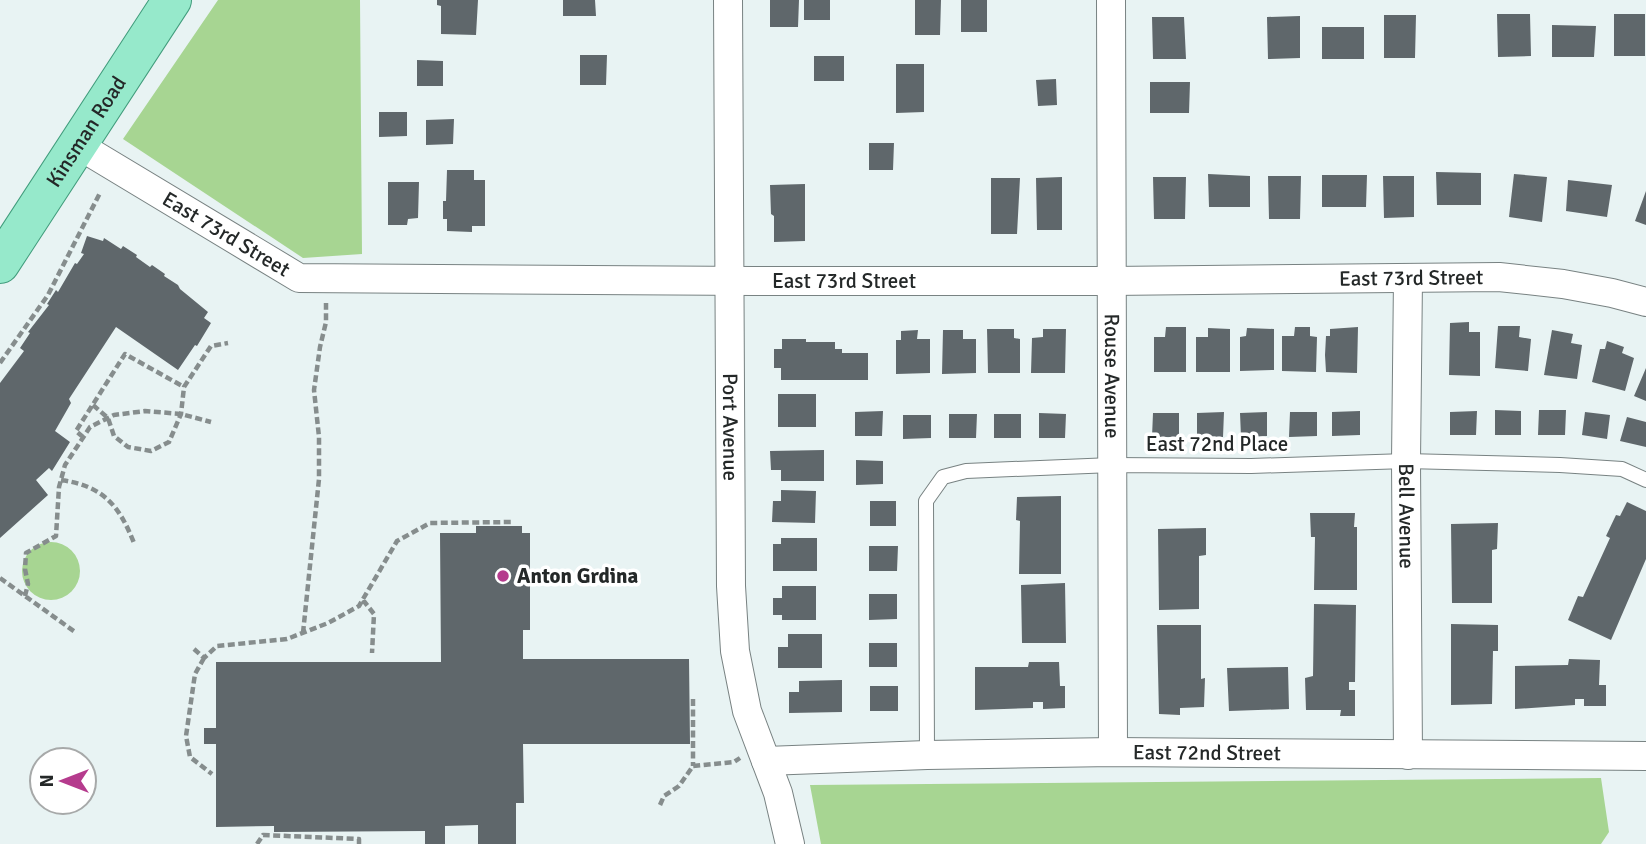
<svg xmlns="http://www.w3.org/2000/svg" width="1646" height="844" font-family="Signika,sans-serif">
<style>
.green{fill:#a7d592}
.building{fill:#5f676b}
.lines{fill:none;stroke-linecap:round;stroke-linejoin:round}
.service-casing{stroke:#788282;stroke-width:16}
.minor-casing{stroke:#788282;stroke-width:30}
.primary-casing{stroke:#419c7c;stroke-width:40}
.path{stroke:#868d8d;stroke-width:4.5;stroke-dasharray:7 3.5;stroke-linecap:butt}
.service{stroke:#fff;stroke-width:14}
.minor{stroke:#fff;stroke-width:28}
.primary{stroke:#96e9cb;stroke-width:38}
.poi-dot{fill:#b53b8d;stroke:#fff;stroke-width:2.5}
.labels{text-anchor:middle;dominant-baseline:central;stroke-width:7;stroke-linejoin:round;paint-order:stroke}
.street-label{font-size:21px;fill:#242828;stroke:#fff}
.poi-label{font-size:21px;font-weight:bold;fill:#242828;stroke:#fff;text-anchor:start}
</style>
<rect width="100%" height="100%" fill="#e8f3f3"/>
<path class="green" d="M218,0h142l2,254 -59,4 -180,-119z
M22 571a29 29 0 1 1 58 0a29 29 0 1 1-58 0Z
M1601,778l8,54 -8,12h-780l-11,-59z"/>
<path class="building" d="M437,0h41l-2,35 -35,-1v-28l-4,-1z
M563,0h32l1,16h-33z
M770,0h29l-1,27h-28z
M804,0h26v20h-26z
M915,0h26l-1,35h-25z
M961,0h26v32h-26z
M1497,14h33l1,42 -33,1z
M1614,14h31v42h-31z
M1384,15h32l-1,43h-31z
M1300,16v42l-32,1 -1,-42z
M1152,17h32l2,42h-33z
M1552,25l44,1 -2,31h-42z
M1322,27h42v32h-42z
M580,55h27l-1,30h-26z
M814,56h30v25h-30z
M417,60l26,1v25h-26z
M896,64h28v48l-28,1z
M1056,79l1,26 -19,1 -2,-26z
M1150,82h40l-1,31h-39z
M379,112h28v24l-28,1z
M454,119l-1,25 -27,1v-25z
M869,143h25l-1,27h-24z
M447,170h27v10h11v46h-13v6l-25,-1v-12h-4v-18h3z
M1436,172l45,1v32h-44z
M1208,174l42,2v31h-41z
M1514,174l33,3 -5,45 -33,-5z
M1322,175h45l-1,32h-44z
M1268,176h33l-1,43h-31z
M1383,176h31v41l-30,1z
M1062,177v53h-25l-1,-52z
M1153,177h33l-1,42h-31z
M991,178h29l-3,56h-26z
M1568,180l44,5 -5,32 -41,-6z
M388,182h31l-1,36 -10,1 -1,6h-19z
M805,184v57l-31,1v-26l-3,-2 -1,-29z
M1646,191v34l-11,-4z
M87,236l16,5 1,-3 17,11 2,-3 14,9 -1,2 14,10 2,-2 13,9 -1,2 14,9 2,4 28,23 -4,6 7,5 -14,23 -2,-1 -17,25 -62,-43 -47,72 2,4 -16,28 15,11 -18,29 -3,-3 -13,12 12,15 -48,43v-155l24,-32 -4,-3 10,-15 -2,-1 21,-27 -2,-1 9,-14 2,2 17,-29 2,1 7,-10 -3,-1z
M1469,322v10h11v44l-31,-1 1,-52z
M1498,326h22l-1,11 12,2 -3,32 -33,-3z
M1166,327h20v45h-32v-35h11z
M1295,327h15v9l7,1 -1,35 -34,-1v-35h12z
M1358,327l-1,46 -31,-1 -1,-17 1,-19h4v-7z
M1208,328l22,1v43h-34v-35h12z
M1247,328l27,1v41l-34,1v-34l6,-1z
M987,329h27v9l6,1v34h-32z
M1043,329h23l-1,44h-34l1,-35 11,-1z
M918,330l-1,9h13v34l-34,1v-34h5v-9z
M943,330h20v9h13v34l-34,1z
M1552,330l21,4 -2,9 11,2 -5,34 -33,-4z
M782,339h24v3h29v7h7v4h26v27h-87v-12h-7v-19h8z
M1607,341l17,6 -2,6 12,5 -9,33 -33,-9 8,-33h5z
M1646,368v33l-12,-5z
M778,394h38v33h-38z
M1495,410l26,1v24h-26z
M1539,410h27l-1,25h-27z
M883,411l-1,25h-27v-24z
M1360,411v24l-28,1v-24z
M1477,411l-1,24h-26v-23z
M1224,412l-1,25 -26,-1v-23z
M1267,412v24l-26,1 -1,-24z
M1290,412h27v24l-28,1z
M1585,412l25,3 -3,24 -25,-4z
M1039,413l27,1 -1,24h-26z
M1153,413h26v24h-27z
M949,414h28l-1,24h-27z
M994,414h27v24h-27z
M903,415h28v23l-28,1z
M1627,417l19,5v25l-26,-6z
M824,450v31h-43v-11h-10l-1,-19z
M856,460l27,1v23l-27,1z
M781,490l35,1 -1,32 -43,-1 1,-21h8z
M1061,496v78h-42l1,-53 -4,-1 1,-23z
M870,501h26v25h-26z
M1627,502l19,9v48l-35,81 -43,-20 10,-24 5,1 27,-59 -4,-2 10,-21 4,1z
M1310,513h45l-1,14h3v63h-43l1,-53h-4z
M1498,523l-1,26 -5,1v53h-40l-1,-79z
M476,526h46v7h8v97h-7v29h166l1,85h-167l1,59h-8v41h-38v-19l-33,1v18h-20v-13l-151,1v-6l-58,1v-83h-12v-16h12v-66h225l-1,-129h36z
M1206,528v27l-7,1v53l-40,1 -1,-81z
M781,538h36v33h-44v-27h8z
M869,546h29l-1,25h-28z
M1065,583l1,60h-44l-1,-58z
M782,586h34v34h-34v-5h-9v-17h9z
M869,594h28v25l-28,1z
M1314,604l42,1 -1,77h-6v8h6v26h-15l1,-6h-35l-1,-32 8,-2z
M1451,624l47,1v26h-5l-1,53 -41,1z
M1157,625h44v54l4,-1 -1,29 -24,1v7l-21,-1z
M788,634h34v34h-44v-21h10z
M869,643h28v24h-28z
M1569,659l31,1 -1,25h7v21h-22v-7h-9v6l-60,4v-43l53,-1z
M1029,662h30l1,24h5v22l-22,1v-7h-10v6l-58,2v-43h53z
M1288,667l1,42 -60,2 -2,-43z
M842,680v32l-53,1v-21h10v-11z
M870,686h28v25h-28z"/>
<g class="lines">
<g class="service-casing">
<path id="service" d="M927,755l-1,-254 17,-24 23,-6 146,-6 139,1 155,-5 154,4 62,4 24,11"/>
</g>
<g class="minor-casing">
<g id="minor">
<path id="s1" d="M728,0l3,586 4,65 12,60 31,82 12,51"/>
<path id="s2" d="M1111,0l2,752"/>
<path id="s3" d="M78,145l221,133 454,3h358l388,-4 64,7 49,9 34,9"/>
<path id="s4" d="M1408,278l-2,183 2,294"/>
<path id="s5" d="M766,761l161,-6 186,-3 533,4"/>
</g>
</g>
<g class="primary-casing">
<g id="primary">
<path id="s6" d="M0,264l172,-264"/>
</g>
</g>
<path class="path" d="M0,363l48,-68 52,-102
M93,405l15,13 6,18 14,11 23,4 18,-9 12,-28 3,-27 27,-41 17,-3
M83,437l-7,-6 49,-77 59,33
M61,480c42,6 58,25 73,63
M0,578l75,54
M25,596l3,-12 -3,-15 1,-16 30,-17 3,-49 6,-22 25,-38 24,-12 31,-4 36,3 30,8
M363,600l11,14 -2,39
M303,633l16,-154v-42l-5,-47 6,-43 6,-25v-19
M194,649l10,9 13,-12 70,-7 41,-16 31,-17 38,-65 33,-18 84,-1
M204,658l-9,16 -9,62 4,21 22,17
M693,699v67
M660,805l4,-9 15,-10 14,-20 41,-4 6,-4
M257,844l6,-9 96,4v5"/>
<use href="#service" class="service"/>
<use href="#minor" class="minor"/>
<use href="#primary" class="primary"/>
</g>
<circle class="poi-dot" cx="503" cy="576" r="7"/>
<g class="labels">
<g class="street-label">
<text stroke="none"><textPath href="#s6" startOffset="158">Kinsman Road</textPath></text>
<text stroke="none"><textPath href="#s3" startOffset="173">East 73rd Street</textPath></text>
<text stroke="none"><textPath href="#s3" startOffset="1370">East 73rd Street</textPath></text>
<text stroke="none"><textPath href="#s3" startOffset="803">East 73rd Street</textPath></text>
<text stroke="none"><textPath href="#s2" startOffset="376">Rouse Avenue</textPath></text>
<text stroke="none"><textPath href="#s1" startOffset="427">Port Avenue</textPath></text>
<text x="1217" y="444">East 72nd Place</text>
<text stroke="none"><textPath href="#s4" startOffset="238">Bell Avenue</textPath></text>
<text stroke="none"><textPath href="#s5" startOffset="441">East 72nd Street</textPath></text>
</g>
<g class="poi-label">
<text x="517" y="576">Anton Grdina</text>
</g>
</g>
<g transform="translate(63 781) rotate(270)"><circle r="33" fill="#ffffff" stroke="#a7a9a9" stroke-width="2"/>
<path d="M0-5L12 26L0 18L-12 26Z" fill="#b53b8d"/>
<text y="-10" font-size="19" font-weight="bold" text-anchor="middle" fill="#242828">N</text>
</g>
</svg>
